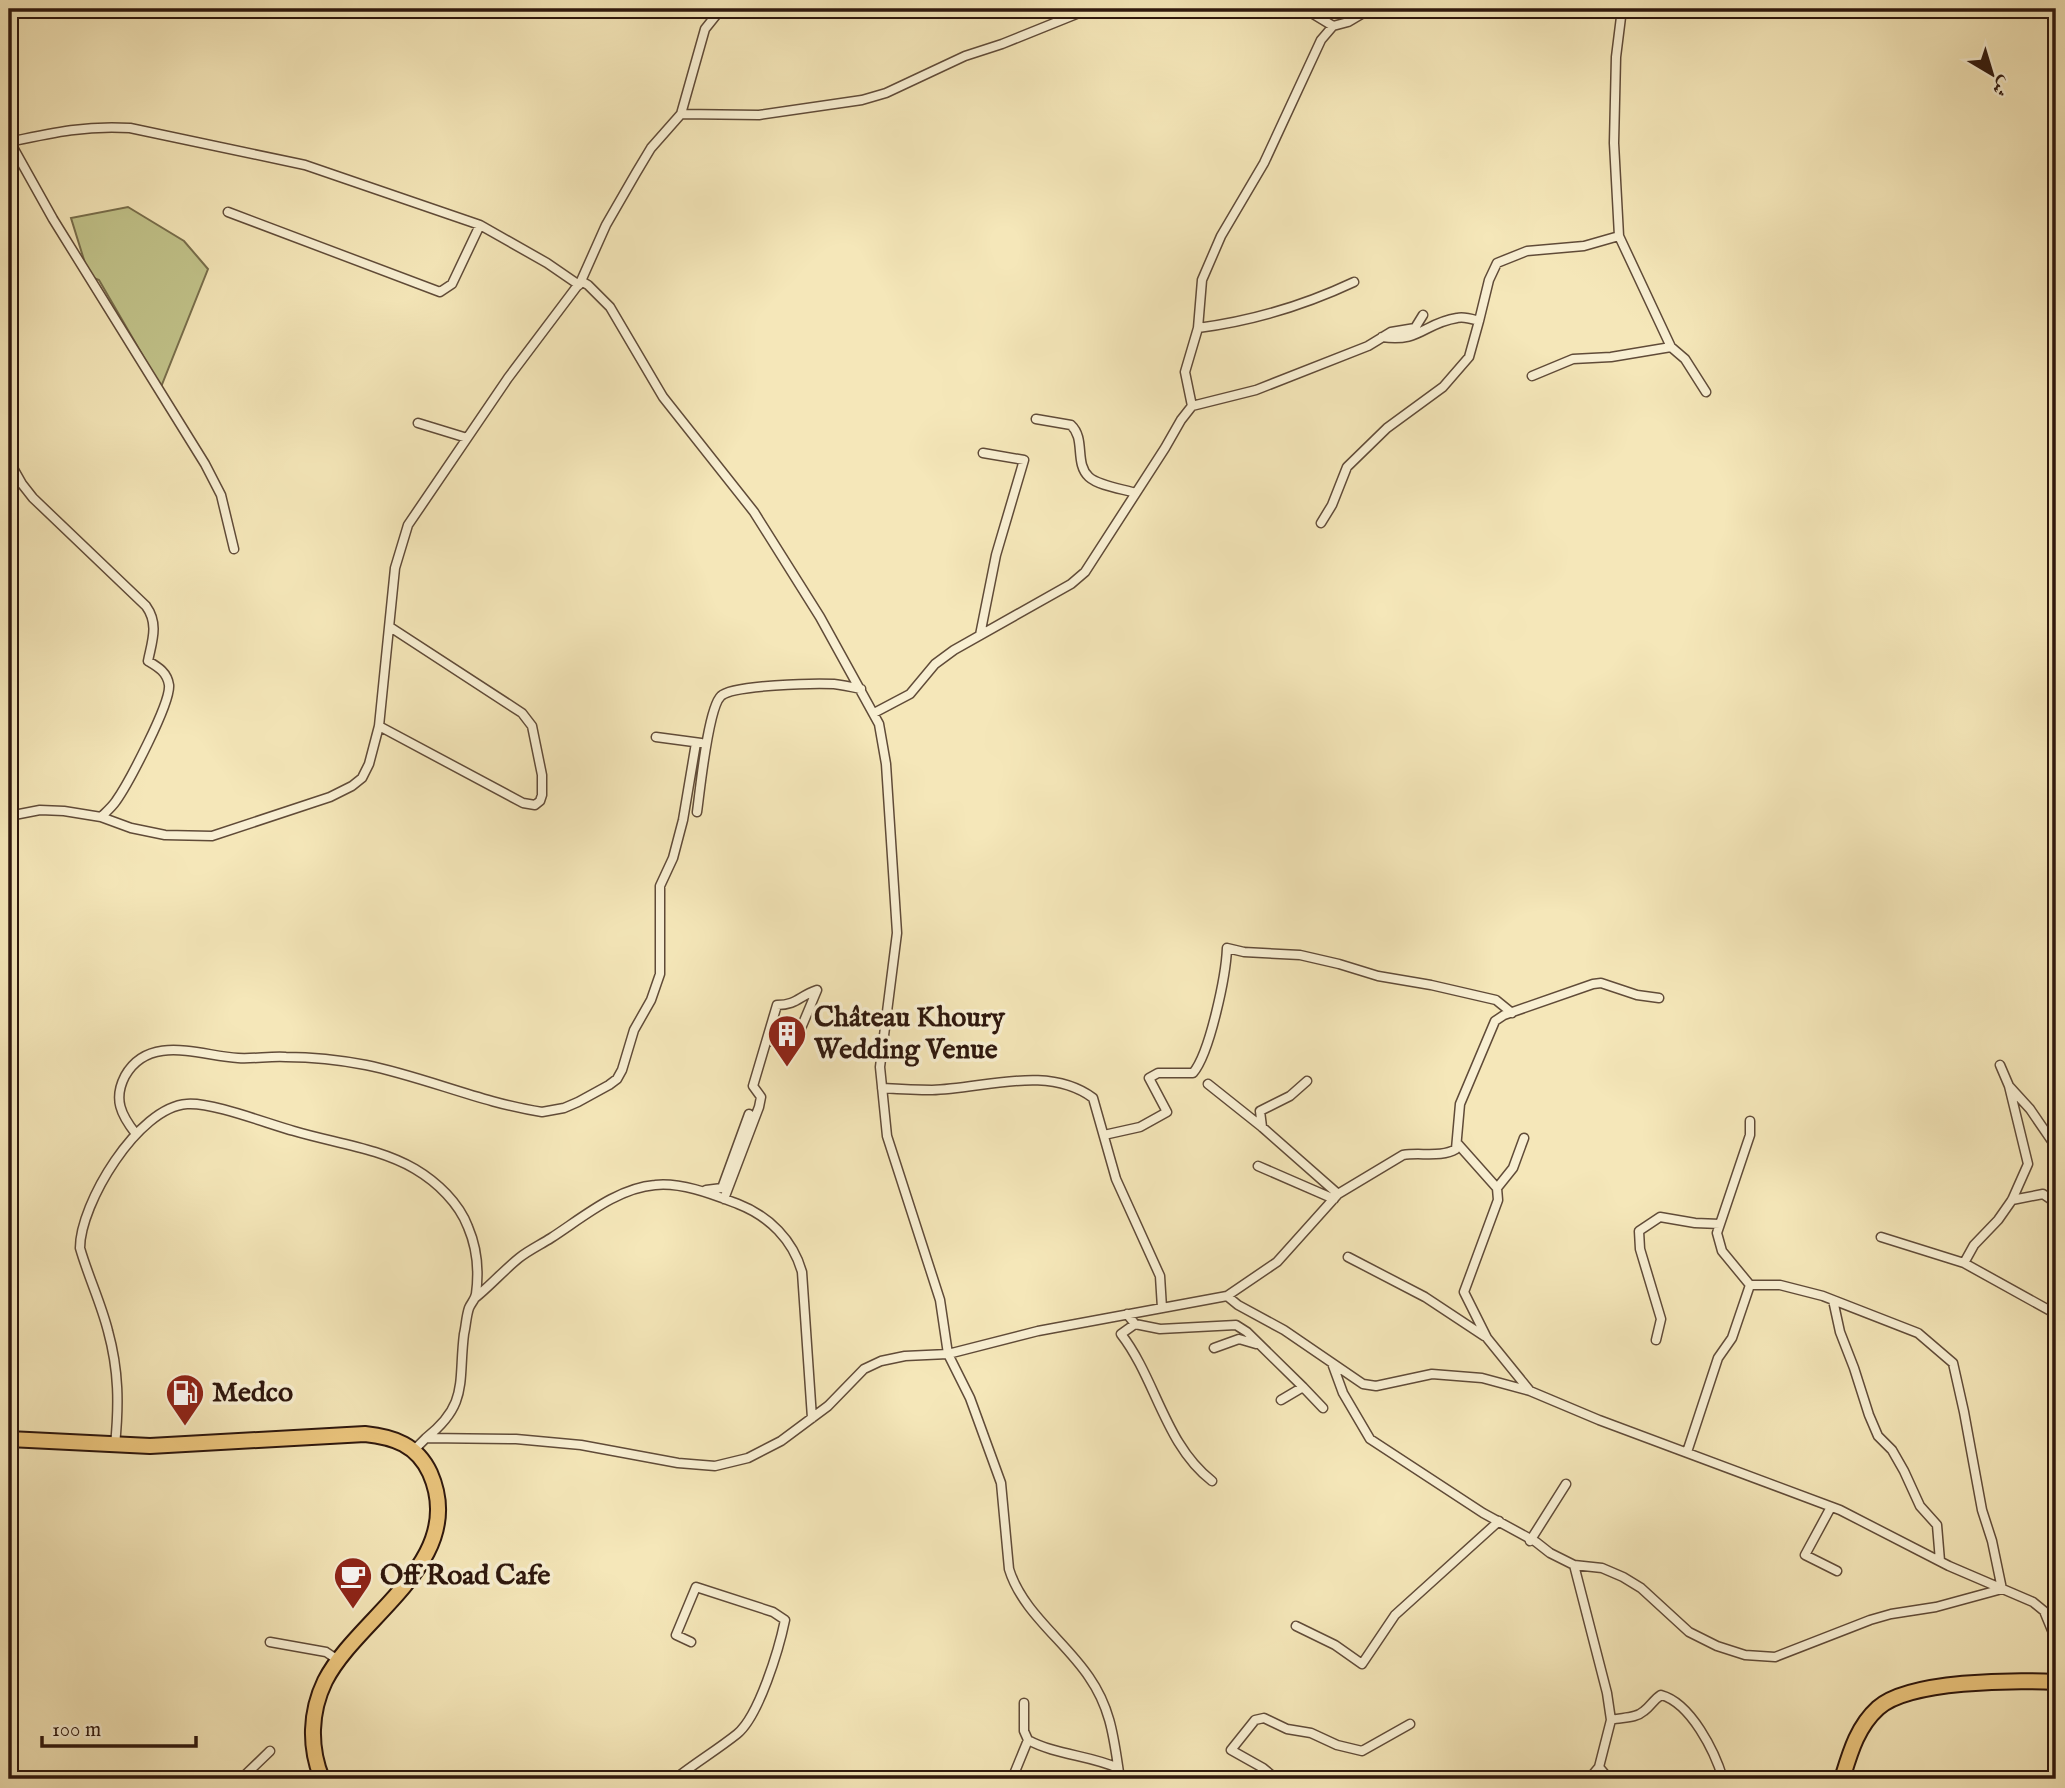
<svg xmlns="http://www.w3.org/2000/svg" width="2065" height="1788" font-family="'IM FELL English',Amiri,serif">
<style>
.green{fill:#c2c48b;stroke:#786e4c;stroke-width:2}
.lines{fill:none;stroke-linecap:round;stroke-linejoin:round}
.minor-casing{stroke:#604b38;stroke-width:11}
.trunk-casing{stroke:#2e170d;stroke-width:18}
.minor{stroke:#f8efd2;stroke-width:8}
.trunk{stroke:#eac47c;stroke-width:14}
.labels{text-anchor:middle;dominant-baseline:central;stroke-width:7;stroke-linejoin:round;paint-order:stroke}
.poi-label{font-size:28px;font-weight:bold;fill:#2e170d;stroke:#f8efd2;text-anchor:start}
</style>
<rect width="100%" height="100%" fill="#f5e7b9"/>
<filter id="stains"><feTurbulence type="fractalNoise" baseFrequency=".00286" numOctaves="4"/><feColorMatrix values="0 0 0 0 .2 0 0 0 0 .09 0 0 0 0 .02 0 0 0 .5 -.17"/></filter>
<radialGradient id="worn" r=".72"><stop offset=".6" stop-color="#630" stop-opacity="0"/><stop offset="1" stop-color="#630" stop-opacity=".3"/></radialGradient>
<path class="green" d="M128,207l56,34 24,28 -47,118 -62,-107 -10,-4 -18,-58z"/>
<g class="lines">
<g class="minor-casing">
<path id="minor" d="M1305,9l28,17
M1622,9l-6,48 -2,86 5,93 52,111 14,12 21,33
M681,114l78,1 103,-15 24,-7 79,-37 37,-12 87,-35
M9,142c42,-9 77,-17 121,-14l175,37 175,60 67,38 32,22
M10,142l43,77 152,245 16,31 13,54
M228,212l212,80 12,-8 28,-59
M581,281l7,4 22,22 53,90 91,115 66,105 59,107 7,40 11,169 -17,134 7,69 53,164 8,54 22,44 31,85 8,86c13,43 56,72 80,108 23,33 25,64 31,102
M1479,321l10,-41 8,-17 30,-12 57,-5 35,-10
M1198,328c54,-7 107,-23 156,-46
M1532,376l41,-17 38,-2 60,-10
M1192,406l-7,-34 13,-44 4,-48 19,-44 43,-73 57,-123 12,-14 15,-4 22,-13
M1036,419l35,6c15,14 3,38 18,52 10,9 34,12 47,16
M418,423l49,15
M9,461l13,23 11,14 113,108c13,18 6,35 2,55 10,6 19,11 21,24 2,18 -41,99 -53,116 -4,6 -10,11 -15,16
M1321,523l11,-18 15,-38 40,-39 56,-41 26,-30 10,-36c-7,-2 -15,-5 -22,-3 -33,5 -37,25 -75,19
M980,635l16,-80 28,-95 -41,-7
M874,713l36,-19 25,-30 19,-14 117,-66 14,-12 80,-124 16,-28 11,-14 64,-16 112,-44 23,-14 24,-4 8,-13
M379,726l144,77 12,2 5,-4 2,-6v-20l-10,-49 -10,-13 -132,-86
M656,737l45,6
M697,812c3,-21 11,-104 24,-116 11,-11 95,-13 113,-12 9,1 18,3 27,5
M9,816l31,-6 24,1 37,6 30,11 34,7 47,1 118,-39 22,-11 10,-8 7,-14 10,-38 16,-158 13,-43 100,-147 73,-97 25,-56 30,-52 15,-25 30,-34 24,-85 16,-20
M2000,1065l9,21
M1208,1084l54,43 76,67
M882,1088c16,1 33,2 50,2 51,-1 115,-26 161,8l23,81 44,97 2,32
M1750,1121v14l-33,98 5,18 28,34
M1262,1127l-2,-16 30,-15 17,-15
M136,1134c-15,-19 -23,-35 -11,-58 24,-43 76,-20 113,-18 16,1 32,-2 48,-1 27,0 54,3 80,8 59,12 116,38 176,47l22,-4 14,-6 31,-17 8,-6 5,-9 12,-40 17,-30 9,-26v-88l13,-28 10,-38 13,-77
M1104,1135l36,-8 27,-15 -18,-34 9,-5h35c17,-20 33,-98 34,-125l17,4 56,3 39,9 39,12 53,9 65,15 16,13
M1457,1143l40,45 1,12 -34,92 23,46 43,53
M1258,1166l76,33
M1497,1188l16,-20 11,-30
M706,1190l16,-2 27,-74
M724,1199l35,-92 2,-10 -8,-11 24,-81c20,0 22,-9 40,-15l-23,55 -26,-5
M2012,1200l31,-6 13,9
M1881,1237l83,26 92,51
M1348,1257l77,40 59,39
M1964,1263l10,-18 24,-25 14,-20 16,-36 -19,-78 21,23 26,38
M1227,1296l50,-34 61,-68 65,-39c17,-3 38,3 53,-6l4,-45 35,-83 9,-6 89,-31 8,-1 36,12 22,3
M475,1298c16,-13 29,-28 44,-40 10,-8 21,-13 32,-20 31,-20 66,-50 104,-53 27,-3 59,10 83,19 31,12 55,36 64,68l10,146
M1833,1300l7,32 14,36 15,47 9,21 14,14 12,21 16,35 17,19 3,36
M1127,1314l8,10 25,5 76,-4 11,7 56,55 -22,13
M1135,1324l-14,10c35,45 44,111 91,147
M1656,1340l5,-21 -21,-70 -1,-18 21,-14 35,6 25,1
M1214,1348l25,-9 17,5
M1332,1363l11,30 27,46 113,74 53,29 14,11 24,12 28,3 21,9 18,11 48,44 28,14 28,9 30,2 95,-37 21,-6 45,-7 66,-18 -10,-48 -10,-31 -18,-98 -11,-49 -35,-30 -95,-37 -43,-11h-30l-18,53 -14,20 -31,94
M1303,1387l20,21
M115,1445c4,-40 4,-74 -7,-114 -7,-28 -20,-55 -28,-83 0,-44 58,-141 107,-144 25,-2 81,20 107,27 40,12 85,17 121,38 22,13 44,34 53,58 9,21 11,45 8,67 -1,6 -5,9 -7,14 -3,9 -3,18 -5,26 -6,48 5,70 -38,104
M414,1450l12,-12 90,1 65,6 97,18 37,3 33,-8 33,-17 47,-35 36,-37 17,-8 24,-5 43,-2 90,-23 189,-35 11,9 46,25 79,54 13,2 56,-12 50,4 48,13 69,29 241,90 109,56 84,36 11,9 12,29
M1831,1507l-26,48 32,16
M1530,1541l36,-57
M1574,1565l33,128 4,27 -12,47 -10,12
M1296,1626l39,19 27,19 33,-49 104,-94
M270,1642l56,10 12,8
M1024,1703v28l4,9c28,15 61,15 90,28
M1611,1720c11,-3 24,-1 33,-9 7,-5 9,-11 17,-16 30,8 54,57 62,84
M1599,1767l10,12
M1275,1778l-12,-10 -32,-18 24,-30 9,-2 23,11 24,4 26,12 25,6 48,-27
M241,1779l29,-28
M675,1779c20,-16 42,-29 62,-45 22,-18 42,-85 48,-114l-12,-8 -77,-25 -20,48 15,7
M1012,1779l16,-39
M1276,1779l19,-2 9,2"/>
</g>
<g class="trunk-casing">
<path id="trunk" d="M9,1439l141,7 215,-12c29,3 52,11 65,39 39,88 -72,143 -105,208 -15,31 -16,66 -3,98
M1842,1779c8,-26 15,-52 36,-71 31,-28 136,-28 178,-26"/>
</g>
<use href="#minor" class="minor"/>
<use href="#trunk" class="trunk"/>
</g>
<defs>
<g id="building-pin" transform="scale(2.0125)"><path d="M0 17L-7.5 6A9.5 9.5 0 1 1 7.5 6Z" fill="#8f2418" stroke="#f8efd2"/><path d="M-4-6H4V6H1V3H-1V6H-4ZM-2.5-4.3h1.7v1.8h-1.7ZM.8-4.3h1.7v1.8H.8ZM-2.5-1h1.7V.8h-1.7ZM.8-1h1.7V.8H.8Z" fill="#fff"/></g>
<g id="fuel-pin" transform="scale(2.0125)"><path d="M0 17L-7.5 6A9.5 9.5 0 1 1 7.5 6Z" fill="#8f2418" stroke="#f8efd2"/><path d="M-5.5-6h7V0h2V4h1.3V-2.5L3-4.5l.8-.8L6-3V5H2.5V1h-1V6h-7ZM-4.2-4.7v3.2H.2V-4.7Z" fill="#fff"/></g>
<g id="cafe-pin" transform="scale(2.0125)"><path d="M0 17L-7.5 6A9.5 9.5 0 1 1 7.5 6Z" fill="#8f2418" stroke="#f8efd2"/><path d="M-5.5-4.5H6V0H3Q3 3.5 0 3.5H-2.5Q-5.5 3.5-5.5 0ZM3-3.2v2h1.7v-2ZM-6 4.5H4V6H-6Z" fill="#fff"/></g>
</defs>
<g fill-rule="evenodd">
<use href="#building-pin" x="787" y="1034"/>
<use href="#fuel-pin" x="185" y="1393"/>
<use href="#cafe-pin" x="353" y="1576"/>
</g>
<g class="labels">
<g class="poi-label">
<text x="814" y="1018">Château Khoury<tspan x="814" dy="32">Wedding Venue</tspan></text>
<text x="212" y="1393">Medco</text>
<text x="380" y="1576">Off Road Cafe</text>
</g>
</g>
<rect width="2065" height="1788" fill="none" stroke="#f5e7b9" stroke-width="35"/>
<rect x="10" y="10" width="2044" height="1767" fill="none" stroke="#2e170d" stroke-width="3.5"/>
<rect x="18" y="18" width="2030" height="1753" fill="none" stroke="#2e170d" stroke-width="2"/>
<g transform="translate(1992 74) rotate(142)" stroke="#f8efd2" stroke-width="5" paint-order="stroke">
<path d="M0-5L12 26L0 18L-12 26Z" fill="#2e170d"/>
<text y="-10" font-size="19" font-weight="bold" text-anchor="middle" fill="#2e170d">ش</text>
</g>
<path d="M42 1736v10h154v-10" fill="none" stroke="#2e170d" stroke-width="3.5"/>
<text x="52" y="1736" font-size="21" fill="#2e170d" stroke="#f8efd2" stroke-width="5" paint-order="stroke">100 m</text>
<rect width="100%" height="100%" filter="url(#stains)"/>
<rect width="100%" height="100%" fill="url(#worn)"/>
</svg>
